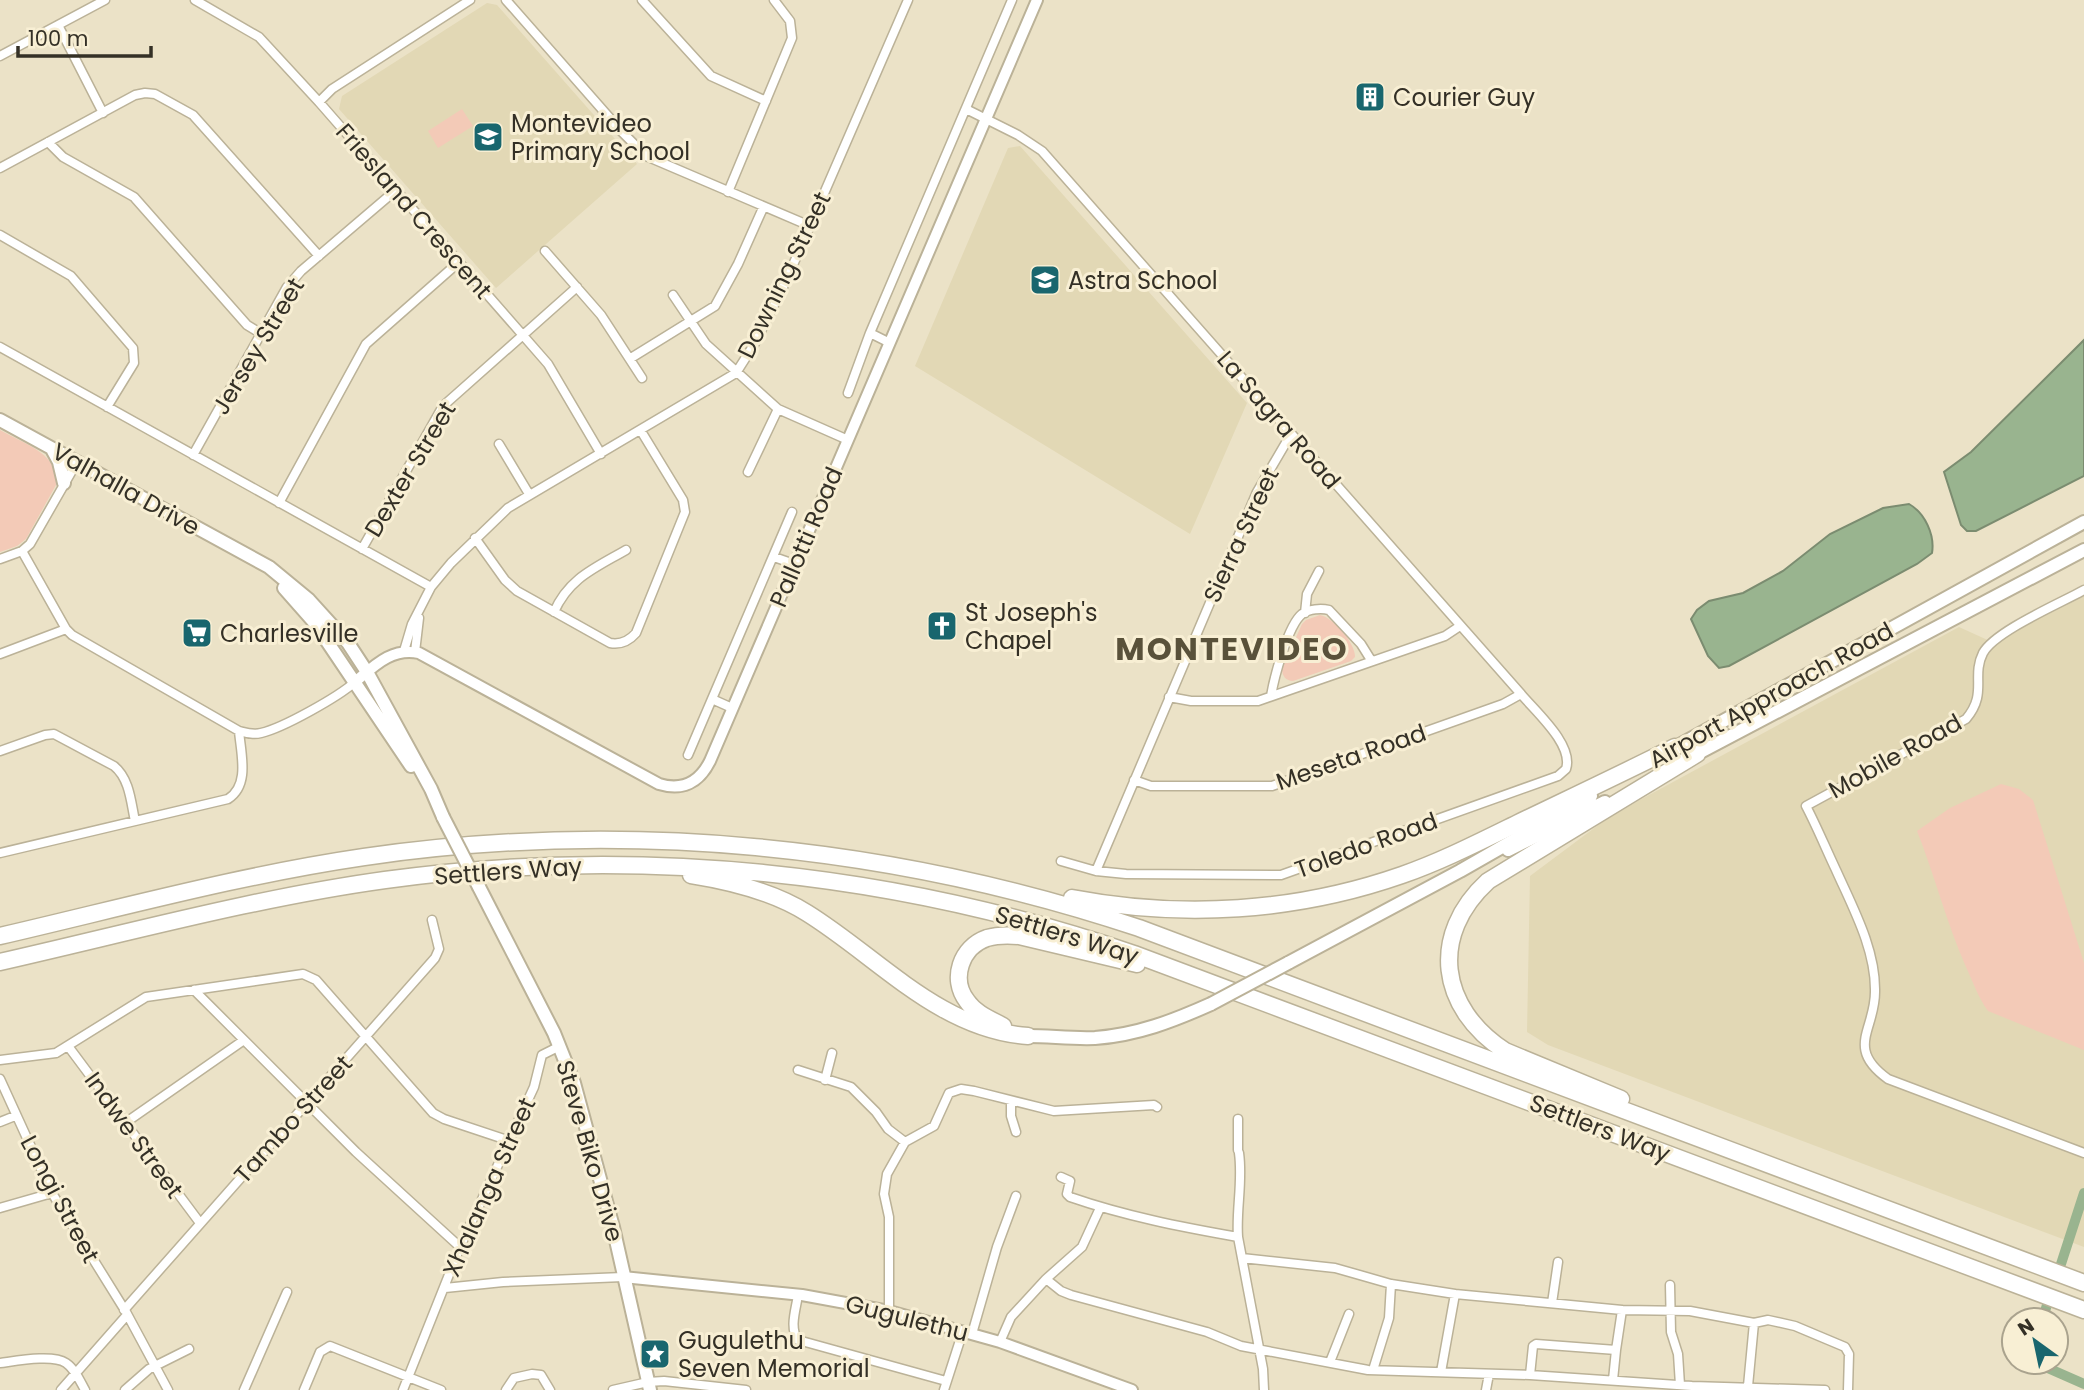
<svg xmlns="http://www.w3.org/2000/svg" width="2084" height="1390" font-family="Poppins,sans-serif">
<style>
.built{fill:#e2d8b5}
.green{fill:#f3cab7}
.water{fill:#99b48f;stroke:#7b8c70;stroke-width:2}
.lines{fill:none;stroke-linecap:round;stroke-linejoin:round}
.canal{stroke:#99b48f;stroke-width:10}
.minor-casing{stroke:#bbb298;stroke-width:11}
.tertiary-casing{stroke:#bbb298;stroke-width:14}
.secondary-casing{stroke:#bbb298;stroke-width:16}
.primary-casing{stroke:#bbb298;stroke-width:16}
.motorway-casing{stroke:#bbb298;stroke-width:19}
.minor{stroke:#fff;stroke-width:8}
.tertiary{stroke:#fff;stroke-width:10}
.secondary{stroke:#fff;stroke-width:12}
.primary{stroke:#fff;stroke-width:12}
.motorway{stroke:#fff;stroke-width:16}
.secondary-bridge-casing{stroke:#bbb298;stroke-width:16;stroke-linecap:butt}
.primary-bridge-casing{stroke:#bbb298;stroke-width:16;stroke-linecap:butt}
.secondary-bridge{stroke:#fff;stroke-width:12}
.primary-bridge{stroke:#fff;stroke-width:12}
.labels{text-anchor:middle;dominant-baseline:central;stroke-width:6;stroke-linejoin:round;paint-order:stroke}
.poi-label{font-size:24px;fill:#343026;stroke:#f8efd4;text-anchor:start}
.street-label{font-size:24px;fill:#343026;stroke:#f8efd4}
.district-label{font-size:32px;font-weight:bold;letter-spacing:2px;fill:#59513a;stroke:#f8efd4}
</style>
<rect width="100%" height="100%" fill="#ebe2c7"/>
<path class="built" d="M487,3l10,2 140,159 -141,124 -157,-179 3,-13z
M1020,146l227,257 -57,131 -275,-168 93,-218z
M2084,592v655l-536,-202 -21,-13 3,-156 71,-53 37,-22 321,-174 33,15z"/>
<path class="green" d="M462,109l11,17 -35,22 -10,-17z
M0,430c22,13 61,24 56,55l-30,54 -9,7 -17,6z
M1320,615c13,2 36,29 35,42l-4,4 -58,20c-7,0 -11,-5 -11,-12l20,-45 4,-4z
M2001,784l18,5 14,11 51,163v87l-96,-39c-10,-14 -15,-29 -22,-44 -20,-45 -31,-91 -49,-136l33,-23z"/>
<path class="water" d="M2084,340v136l-108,55h-9l-6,-6 -17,-53 27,-20z
M1909,504c16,9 26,31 23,49l-15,11 -188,102 -10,2 -11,-12 -17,-37 6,-9 12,-9 34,-8 40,-22 47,-37 53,-26z"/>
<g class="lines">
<path class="canal" d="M2061,1264l23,-71
M2042,1320l5,-15
M2034,1362l50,22"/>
<g class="minor-casing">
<path id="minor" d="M195,0l64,37 60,65 229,262 53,90
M506,0l116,132 24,24 164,70
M642,0l69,76 55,25
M58,25l45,88
M0,56l105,-56
M319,102l13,-13 138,-89
M966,109l52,26 24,16 479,543c15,18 53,51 45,75l-8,7 -277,99 -155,-1 -30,-3 -35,-10
M48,142l15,15 71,40 113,128 13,8
M0,168l135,-73 10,-2 10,1 38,21 126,141
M728,192l64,-154 -2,-17 -16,-21
M0,235l71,41 62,72 1,15 -27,44
M545,251l56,64 41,63
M673,295l33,49 72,65 70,31
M870,333l20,10
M0,347l431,240
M631,358l84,-52 23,-42 25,-56
M848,393l22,-60 142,-333
M499,444l30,50
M193,455l94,-168 14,-16 95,-81
M748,472l30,-63
M279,503l87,-159 93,-82
M475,538l30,42 12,11 93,52c11,2 19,-2 26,-10l49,-121 -2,-12 -42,-69
M362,549l81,-143 134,-119
M22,551l44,78 6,6 167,96c8,2 14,4 22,2 22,-5 77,-36 94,-51
M774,557l20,7
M0,559l22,-8 8,-7 47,-82
M2084,590c-23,13 -89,41 -101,63 -12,24 5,40 -17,66l-160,87c11,21 20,43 30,64 17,38 40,80 39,122 0,38 -30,56 13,87l196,74
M554,612c15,-34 41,-44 72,-62
M1305,613l2,-19 12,-23
M404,651l8,-27 19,-37 20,-24 57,-55 228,-135 19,-30 31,-62 122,-281
M415,652l4,-34
M0,654l66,-25
M1271,696c3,-18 17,-71 31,-82 7,-5 19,-6 27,-4l32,34 10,16
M1169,697l22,4h67l187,-65 15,-10
M712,699l20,9
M0,751l45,-16 9,-1 60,32c16,13 17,37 21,55
M688,755l104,-243
M1134,780l17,6h121l231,-82 18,-10
M0,853l228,-54c22,-14 13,-45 11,-68
M1096,871l161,-379 34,-58
M194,990l162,162 104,95
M68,1046l132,177
M0,1060l56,-7 90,-56 157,-23 13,6 117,133 11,6 66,22
M798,1070l53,17 25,25 12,17 17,13
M0,1079l52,114 74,119 42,78
M825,1080l7,-27
M1011,1102v14l5,16
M1238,1119v31
M0,1122l15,-6
M125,1123l119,-83
M1239,1153c4,29 -3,56 -1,84l25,132 1,21
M1061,1177l9,4 -3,13 3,3c55,19 111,30 168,40
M0,1208l52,-15
M1242,1258l93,10 56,16 64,10 167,16 68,1 64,12 14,-3 27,6 50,21 4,7 -1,36
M1046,1279l15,12 10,4 136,37 34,14 127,24 162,5 162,11 133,4
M1670,1285l1,47 7,22 2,31
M445,1288l58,-6 120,-5
M798,1295c-2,14 -9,33 0,45l148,41
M1552,1303l6,-41
M124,1310l311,-352 4,-9 -7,-29
M889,1311v-94l-5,-23 3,-20 18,-32 29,-16 15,-33 12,-4 13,2 80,20 100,-6 3,2
M972,1334l25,-87 19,-51
M1000,1342l11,-25 35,-38 36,-32 18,-39
M1616,1350l6,-40
M1330,1362l19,-48
M0,1363c16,-2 53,-9 66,0 9,6 14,18 19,27
M1373,1370l16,-52 2,-34
M1441,1372l14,-78
M1530,1375l3,-29 3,-2 80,6 -3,30
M1748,1386l6,-63
M61,1390l66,-75
M125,1390l24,-21 40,-20
M244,1390l43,-98
M304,1390l16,-38 10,-6 111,44
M403,1390l57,-143 74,-160 8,-32 18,-9
M506,1390l8,-12 18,-4 9,1 9,15
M613,1390l35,-8 16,-1 82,9
M944,1390l19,-59
M1486,1390l3,-16"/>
</g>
<g class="tertiary-casing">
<path id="tertiary" d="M355,682c19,-16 37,-35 64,-29l240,131c23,7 40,-1 51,-23l327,-761
M623,1277l179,18 87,16 111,31 132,48"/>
</g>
<g class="secondary-casing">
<path id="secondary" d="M0,420l269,147 40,33 39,43 19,29 64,117 12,28
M53,451l6,11 5,21
M284,588l30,34 97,144
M479,887l75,146 20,50 39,144 37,163"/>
</g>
<g class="primary-casing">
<path id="primary" d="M1667,752l417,-230
M1689,758l395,-208
M1508,850l97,-48
M1288,963l172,-92 131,-75
M1028,1036c22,0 44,3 67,2 42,-3 78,-17 116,-34"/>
</g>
<g class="motorway-casing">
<path id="motorway" d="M691,875c38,6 83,17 116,38 71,44 133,117 221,123
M1072,898c110,21 224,14 330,-23 40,-14 77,-33 116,-52 52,-25 105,-50 157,-76
M0,936c121,-28 241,-61 364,-79 261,-38 526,-12 775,71l945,355
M0,962c128,-29 255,-64 385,-82 252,-35 510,-8 749,74l950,356
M1003,1026c-13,-7 -28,-13 -36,-25 -17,-22 -6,-54 20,-63 10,-3 21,-3 32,-2l118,28
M1621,1099l-116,-48c-66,-43 -76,-116 -17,-170l209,-127"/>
</g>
<use href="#minor" class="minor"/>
<use href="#tertiary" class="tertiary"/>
<use href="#secondary" class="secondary"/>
<use href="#primary" class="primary"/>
<use href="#motorway" class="motorway"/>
<g class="secondary-bridge-casing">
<path id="secondary-bridge" d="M443,817l36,70"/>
</g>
<g class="primary-bridge-casing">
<path id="primary-bridge" d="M1211,1004l77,-41"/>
</g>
<use href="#secondary-bridge" class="secondary-bridge"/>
<use href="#primary-bridge" class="primary-bridge"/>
</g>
<defs>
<g id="building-square" transform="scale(1.575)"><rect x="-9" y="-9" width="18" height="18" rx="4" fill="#19666e" stroke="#f8efd4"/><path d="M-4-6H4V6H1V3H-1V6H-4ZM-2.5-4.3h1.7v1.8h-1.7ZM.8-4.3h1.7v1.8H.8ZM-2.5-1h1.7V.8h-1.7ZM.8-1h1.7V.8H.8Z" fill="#fff"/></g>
<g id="school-square" transform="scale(1.575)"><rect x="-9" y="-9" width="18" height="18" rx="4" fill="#19666e" stroke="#f8efd4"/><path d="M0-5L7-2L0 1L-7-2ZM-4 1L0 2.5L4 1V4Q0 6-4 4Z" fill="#fff"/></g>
<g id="church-square" transform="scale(1.575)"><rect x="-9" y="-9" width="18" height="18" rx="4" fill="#19666e" stroke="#f8efd4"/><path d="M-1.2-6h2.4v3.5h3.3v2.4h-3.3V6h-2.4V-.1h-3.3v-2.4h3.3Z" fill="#fff"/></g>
<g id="supermarket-square" transform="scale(1.575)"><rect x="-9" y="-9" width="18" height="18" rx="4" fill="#19666e" stroke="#f8efd4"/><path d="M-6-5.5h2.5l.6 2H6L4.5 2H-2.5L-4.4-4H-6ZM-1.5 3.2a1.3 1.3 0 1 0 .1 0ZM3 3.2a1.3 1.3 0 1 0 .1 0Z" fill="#fff"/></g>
<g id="sight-square" transform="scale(1.575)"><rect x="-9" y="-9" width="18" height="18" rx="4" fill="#19666e" stroke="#f8efd4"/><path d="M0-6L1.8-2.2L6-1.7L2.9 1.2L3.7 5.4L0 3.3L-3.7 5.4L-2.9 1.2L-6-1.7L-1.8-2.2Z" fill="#fff"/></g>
</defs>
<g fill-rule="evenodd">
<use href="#building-square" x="1370" y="97"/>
<use href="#school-square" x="488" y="137"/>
<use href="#school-square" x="1045" y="280"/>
<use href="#church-square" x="942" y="626"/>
<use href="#supermarket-square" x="197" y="633"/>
<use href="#sight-square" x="655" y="1354"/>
</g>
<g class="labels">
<g class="poi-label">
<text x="1393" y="97">Courier Guy</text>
<text x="511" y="123">Montevideo<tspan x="511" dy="28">Primary School</tspan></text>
<text x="1068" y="280">Astra School</text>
<text x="965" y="612">St Joseph's<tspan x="965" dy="28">Chapel</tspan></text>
<text x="220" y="633">Charlesville</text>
<text x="678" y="1340">Gugulethu<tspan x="678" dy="28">Seven Memorial</tspan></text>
</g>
<g class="street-label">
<text transform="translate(414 211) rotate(49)">Friesland Crescent</text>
<text transform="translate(784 275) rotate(-64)">Downing Street</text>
<text transform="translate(258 346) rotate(-59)">Jersey Street</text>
<text transform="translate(1279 420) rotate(49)">La Sagra Road</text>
<text transform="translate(410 469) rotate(-59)">Dexter Street</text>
<text transform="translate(126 489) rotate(29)">Valhalla Drive</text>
<text transform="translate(1241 535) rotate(-65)">Sierra Street</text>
<text transform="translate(806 537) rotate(-67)">Pallotti Road</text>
<text transform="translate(1771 695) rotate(-29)">Airport Approach Road</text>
<text transform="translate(1895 756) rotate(-29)">Mobile Road</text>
<text transform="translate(1351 757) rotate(-19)">Meseta Road</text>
<text transform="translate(1366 845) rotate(-20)">Toledo Road</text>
<text transform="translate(508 871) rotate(-4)">Settlers Way</text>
<text transform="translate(1067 935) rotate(17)">Settlers Way</text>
<text transform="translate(293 1119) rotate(-48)">Tambo Street</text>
<text transform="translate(1600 1128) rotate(21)">Settlers Way</text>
<text transform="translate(134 1135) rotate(54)">Indwe Street</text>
<text transform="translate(590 1151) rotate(74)">Steve Biko Drive</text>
<text transform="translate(489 1187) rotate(-66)">Xhalanga Street</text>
<text transform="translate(60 1199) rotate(62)">Longi Street</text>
<text transform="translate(907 1318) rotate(14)">Gugulethu</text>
</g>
<g class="district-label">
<text x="1232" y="648">MONTEVIDEO</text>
</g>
</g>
<g transform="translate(2035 1341) rotate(327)"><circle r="33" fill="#f8efd4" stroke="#aaa38e" stroke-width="2"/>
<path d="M0-5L12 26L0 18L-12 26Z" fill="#19666e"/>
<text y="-10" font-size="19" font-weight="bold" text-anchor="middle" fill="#343026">N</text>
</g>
<path d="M18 46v10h133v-10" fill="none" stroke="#343026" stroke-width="3.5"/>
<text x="28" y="46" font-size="21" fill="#343026" stroke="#f8efd4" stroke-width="5" paint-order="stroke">100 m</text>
</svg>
